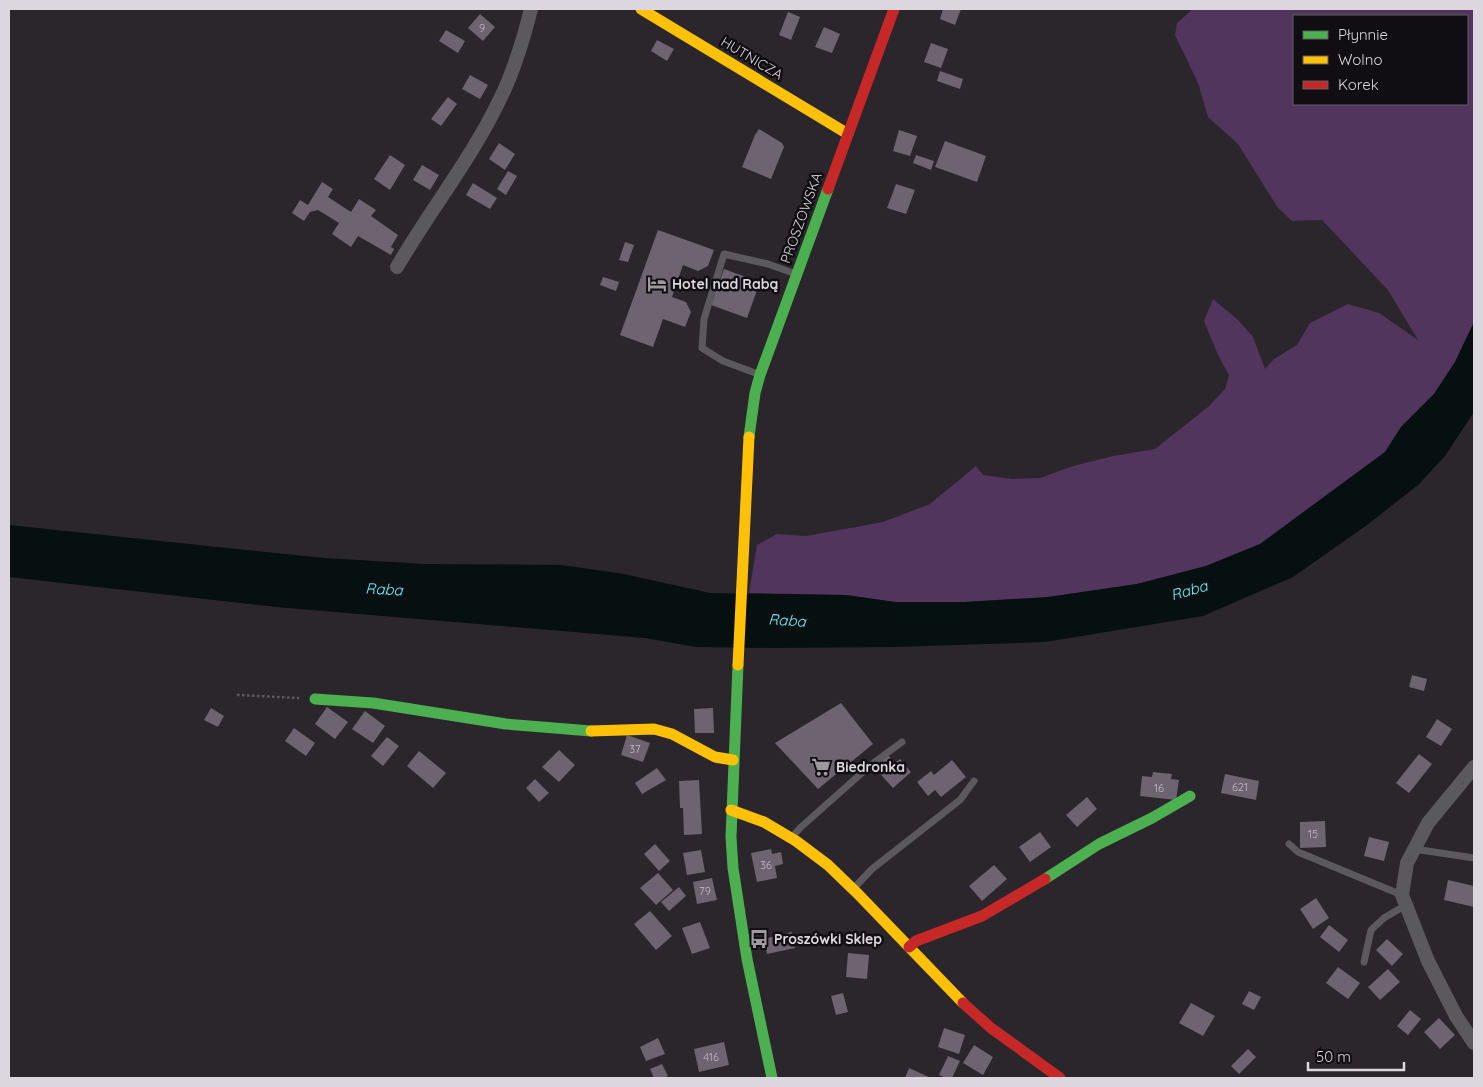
<svg xmlns="http://www.w3.org/2000/svg" width="1483" height="1087" font-family="Quicksand,sans-serif">
<style>
.green{fill:#52355c;fill-rule:evenodd}
.water{fill:#061011}
.building{fill:#6d6371}
.lines{fill:none;stroke-linecap:round;stroke-linejoin:round}
.path{stroke:#5d5b5e;stroke-width:2.5;stroke-dasharray:2.5 2.5;stroke-linecap:butt}
.lane{stroke:#5c595e;stroke-width:7}
.street{stroke:#5c595e;stroke-width:14}
.fast{stroke:#4caf50;stroke-width:11}
.slow{stroke:#ffc107;stroke-width:11}
.jam{stroke:#c62828;stroke-width:11}
.labels{text-anchor:middle;dominant-baseline:central;stroke-width:5;stroke-linejoin:round;paint-order:stroke}
.number-label{font-size:11px;fill:#c0bac3}
.street-label{font-size:14px;fill:#dcd7de;stroke:#110e13}
.poi-label{font-size:14px;font-weight:bold;fill:#dcd7de;stroke:#110e13;text-anchor:start}
.water-label{font-size:15px;font-style:italic;fill:#60f9fa;stroke:#110e13}
</style>
<rect width="100%" height="100%" fill="#2a262b"/>
<path class="green" d="M1193,9h281v313l-19,40 -21,32 -33,33 -16,25 -125,92 -54,22 -69,18 -89,13 -83,5h-70l-49,-7 -97,-2 8,-48 20,-11 29,2 77,-14 47,-18 46,-38 7,9 29,4 28,-1 33,-12 40,-10 42,-7 53,-42 17,-18 4,-14 -11,-20 -14,-34 9,-22 25,21 15,17 12,32 9,-10 23,-14 13,-22 38,-19 31,9 39,27 -30,-50 -66,-70 -30,1 -14,-13 -40,-64 -30,-27 -10,-34 -23,-48 2,-12zM1294,16h173v88h-173z"/>
<path class="water" d="M1474,322v90l-29,44 -27,29 -51,40 -74,52 -90,39 -158,26 -150,5 -122,1 -77,-1 -51,-9 -369,-31 -267,-30v-52l315,33 101,6 137,1 62,9 86,19 136,2 49,7h70l83,-5 89,-13 69,-18 54,-22 125,-92 16,-25 33,-33 21,-32z"/>
<path class="building" d="M943,9h18l-6,16 -15,-6z
M788,12l12,5 -9,23 -12,-5z
M480,14l15,13 -12,14 -15,-13z
M824,27l16,7 -8,19 -17,-6z
M446,30l19,11 -7,12 -19,-12z
M657,40l17,9 -7,12 -16,-10z
M931,43l17,6 -7,19 -17,-6z
M940,71l23,8 -3,10 -23,-8z
M470,75l18,10 -8,14 -18,-10z
M448,97l9,7 -16,22 -10,-7z
M759,129l23,14 2,4 -13,32 -29,-12 13,-32z
M899,130l18,6 -7,20 -17,-5z
M945,141l41,15 -9,26 -42,-15z
M499,143l16,11 -10,16 -16,-11z
M390,155l15,10 -15,25 -16,-11z
M916,155l18,6 -3,9 -18,-7z
M422,165l17,10 -9,15 -17,-10z
M508,171l9,5 -11,19 -9,-6z
M322,182l11,7 -5,8 23,15 8,-13 17,11 -5,6 27,19 -7,12 3,2 -3,6 -33,-19 -7,11 -19,-13 7,-11 -21,-13 -8,2 -6,9 -12,-8 8,-13 8,5z
M473,183l24,15 -7,11 -24,-14z
M896,184l19,6 -9,24 -19,-6z
M658,230l56,20 -6,16 -10,5 -15,-6 -11,32 14,5 5,10 -6,15 -22,-8 -10,28 -33,-12z
M625,242l9,3 -6,17 -9,-2z
M724,269l36,13 -13,36 -36,-13z
M603,277l16,5 -3,9 -16,-6z
M1412,675l15,4 -3,12 -15,-4z
M841,703l32,41 -55,45 -43,-46z
M327,707l21,15 -13,17 -20,-15z
M211,708l13,8 -6,11 -14,-7z
M713,708l1,25h-19l-1,-24z
M365,711l20,15 -12,17 -21,-14z
M1437,719l15,10 -11,17 -15,-9z
M294,728l21,15 -9,13 -21,-15z
M627,735l23,8 -7,19 -22,-7z
M387,737l12,9 -16,20 -12,-10z
M559,750l16,15 -16,17 -17,-15z
M419,751l27,22 -13,15 -26,-22z
M887,754l8,9 5,-4 11,13 -18,16 -20,-22z
M1419,754l13,10 -23,29 -13,-10z
M952,760l14,17 -25,20 -6,-7 -7,6 -11,-14 14,-11 3,4z
M657,768l9,12 -24,14 -7,-11z
M1153,772l19,2 -1,5 8,1 -3,20 -36,-4 2,-20 10,1z
M1225,774l34,7 -3,19 -35,-7z
M535,779l14,14 -10,9 -13,-14z
M699,780l3,54 -18,1 -1,-27h-3l-1,-27z
M1087,797l10,12 -20,18 -11,-12z
M1325,821l1,26 -26,1v-26z
M1040,832l11,15 -21,15 -11,-15z
M1369,837l20,5 -5,19 -20,-5z
M655,844l15,17 -11,10 -15,-17z
M771,849l1,5 9,-2 2,12 -8,2 2,12 -20,4 -6,-29z
M701,850l4,22 -18,3 -4,-22z
M994,865l13,14 -25,22 -13,-15z
M658,873l15,17 -17,15 -16,-17z
M712,878l5,22 -20,4 -4,-22z
M1448,880l26,6v21l-30,-7z
M679,887l7,9 -17,15 -8,-9z
M1316,898l13,20 -16,11 -13,-20z
M650,911l22,25 -16,14 -22,-26z
M700,922l10,26 -18,6 -10,-26z
M1329,925l19,15 -9,12 -19,-15z
M792,932l3,16 -28,6 -3,-15z
M1387,939l16,15 -11,12 -16,-16z
M848,953l21,2 -2,24 -21,-2z
M1338,967l22,16 -12,16 -22,-16z
M1388,969l12,13 -20,18 -12,-13z
M1249,991l12,6 -7,13 -12,-6z
M843,993l5,19 -12,3 -5,-19z
M1191,1003l24,13 -12,20 -24,-13z
M1410,1010l11,9 -13,16 -11,-9z
M1439,1018l16,17 -15,14 -16,-17z
M944,1028l21,7 -6,19 -21,-7z
M658,1038l7,16 -19,7 -6,-14z
M724,1042l5,23 -30,7 -5,-23z
M974,1045l19,12 -10,18 -20,-12z
M1248,1049l8,8 -17,17 -8,-8z
M948,1056l12,5 -8,17h-6l-7,-3z
M662,1064l6,12 -5,2h-9l-4,-9z
M909,1068l22,10h-26z"/>
<g class="lines">
<path class="path" d="M237,695l62,3"/>
<path class="lane" d="M758,374l-35,-13 -21,-13 2,-29 20,-65 44,10 28,10
M792,837l9,-10 71,-63 30,-22
M1289,844l9,8 104,43
M1414,849l60,9
M854,888l18,-19 88,-69 14,-19
M1364,962l7,-32 13,-12 22,-13"/>
<path class="street" d="M397,267c33,-57 75,-109 103,-168 13,-26 24,-62 31,-90
M1474,767l-46,56 -21,40 -5,32 26,66 28,55 18,27"/>
<path class="fast" d="M749,437l6,-44 5,-18 68,-186
M738,665l-7,172 2,31 14,91 25,119
M315,699l58,4 133,21 85,7
M1045,879l54,-35 53,-26 38,-22"/>
<path class="slow" d="M641,9l207,125
M738,665l11,-228
M591,731l63,-2 18,5 43,23 18,3
M731,810l33,12 32,19 32,24 30,29 105,109"/>
<path class="jam" d="M828,189l66,-180
M909,947l7,-6 66,-25 63,-37
M963,1003l28,25 69,50"/>
</g>
<defs>
<g id="hotel-bare" transform="scale(1.5)"><path d="M-6-4.5h1.5V1H6V5H4.5V3h-9V5H-6ZM-4 0a1.8 1.8 0 1 1 3.6 0ZM.5 0V-2.5h3Q6-2.5 6 0Z" fill="#9e999f" stroke="#110e13" stroke-width="2.5" paint-order="stroke"/></g>
<g id="supermarket-bare" transform="scale(1.5)"><path d="M-6-5.5h2.5l.6 2H6L4.5 2H-2.5L-4.4-4H-6ZM-1.5 3.2a1.3 1.3 0 1 0 .1 0ZM3 3.2a1.3 1.3 0 1 0 .1 0Z" fill="#9e999f" stroke="#110e13" stroke-width="2.5" paint-order="stroke"/></g>
<g id="bus-bare" transform="scale(1.5)"><path d="M-5-6H5V4H4V6H2V4H-2V6H-4V4H-5ZM-3.5-4V0h7V-4ZM-3.5 1.2v1.5H-2V1.2ZM2 1.2v1.5H3.5V1.2Z" fill="#9e999f" stroke="#110e13" stroke-width="2.5" paint-order="stroke"/></g>
</defs>
<g fill-rule="evenodd">
<use href="#hotel-bare" x="657" y="284"/>
<use href="#supermarket-bare" x="821" y="767"/>
<use href="#bus-bare" x="759" y="939"/>
</g>
<g class="labels">
<g class="number-label">
<text x="482" y="28">9</text>
<text x="635" y="749">37</text>
<text x="1240" y="787">621</text>
<text x="1159" y="788">16</text>
<text x="1313" y="834">15</text>
<text x="766" y="865">36</text>
<text x="705" y="891">79</text>
<text x="711" y="1057">416</text>
</g>
<g class="street-label">
<text transform="translate(752 58) rotate(31)">HUTNICZA</text>
<text transform="translate(801 218) rotate(-70)">PROSZOWSKA</text>
</g>
<g class="poi-label">
<text x="672" y="284">Hotel nad Rabą</text>
<text x="836" y="767">Biedronka</text>
<text x="774" y="939">Proszówki Sklep</text>
</g>
<g class="water-label">
<text transform="translate(384 589) rotate(3)">Raba</text>
<text transform="translate(1189 590) rotate(-16)">Raba</text>
<text transform="translate(787 620) rotate(4)">Raba</text>
</g>
</g>
<rect width="1483" height="1087" fill="none" stroke="#dcd7de" stroke-width="20"/>
<rect x="1293" y="15" width="175" height="90" fill="#110e13" stroke="#625e64"/>
<rect x="1303" y="31" width="25" height="8" fill="#4caf50" stroke="#625e64"/>
<text x="1338" y="40" font-size="15" fill="#dcd7de">Płynnie</text>
<rect x="1303" y="56" width="25" height="8" fill="#ffc107" stroke="#625e64"/>
<text x="1338" y="65" font-size="15" fill="#dcd7de">Wolno</text>
<rect x="1303" y="81" width="25" height="8" fill="#c62828" stroke="#625e64"/>
<text x="1338" y="90" font-size="15" fill="#dcd7de">Korek</text>
<path d="M1308 1062v8h96v-8" fill="none" stroke="#dcd7de" stroke-width="2.5"/>
<text x="1316" y="1062" font-size="15" fill="#dcd7de" stroke="#110e13" stroke-width="4" paint-order="stroke">50 m</text>
</svg>
